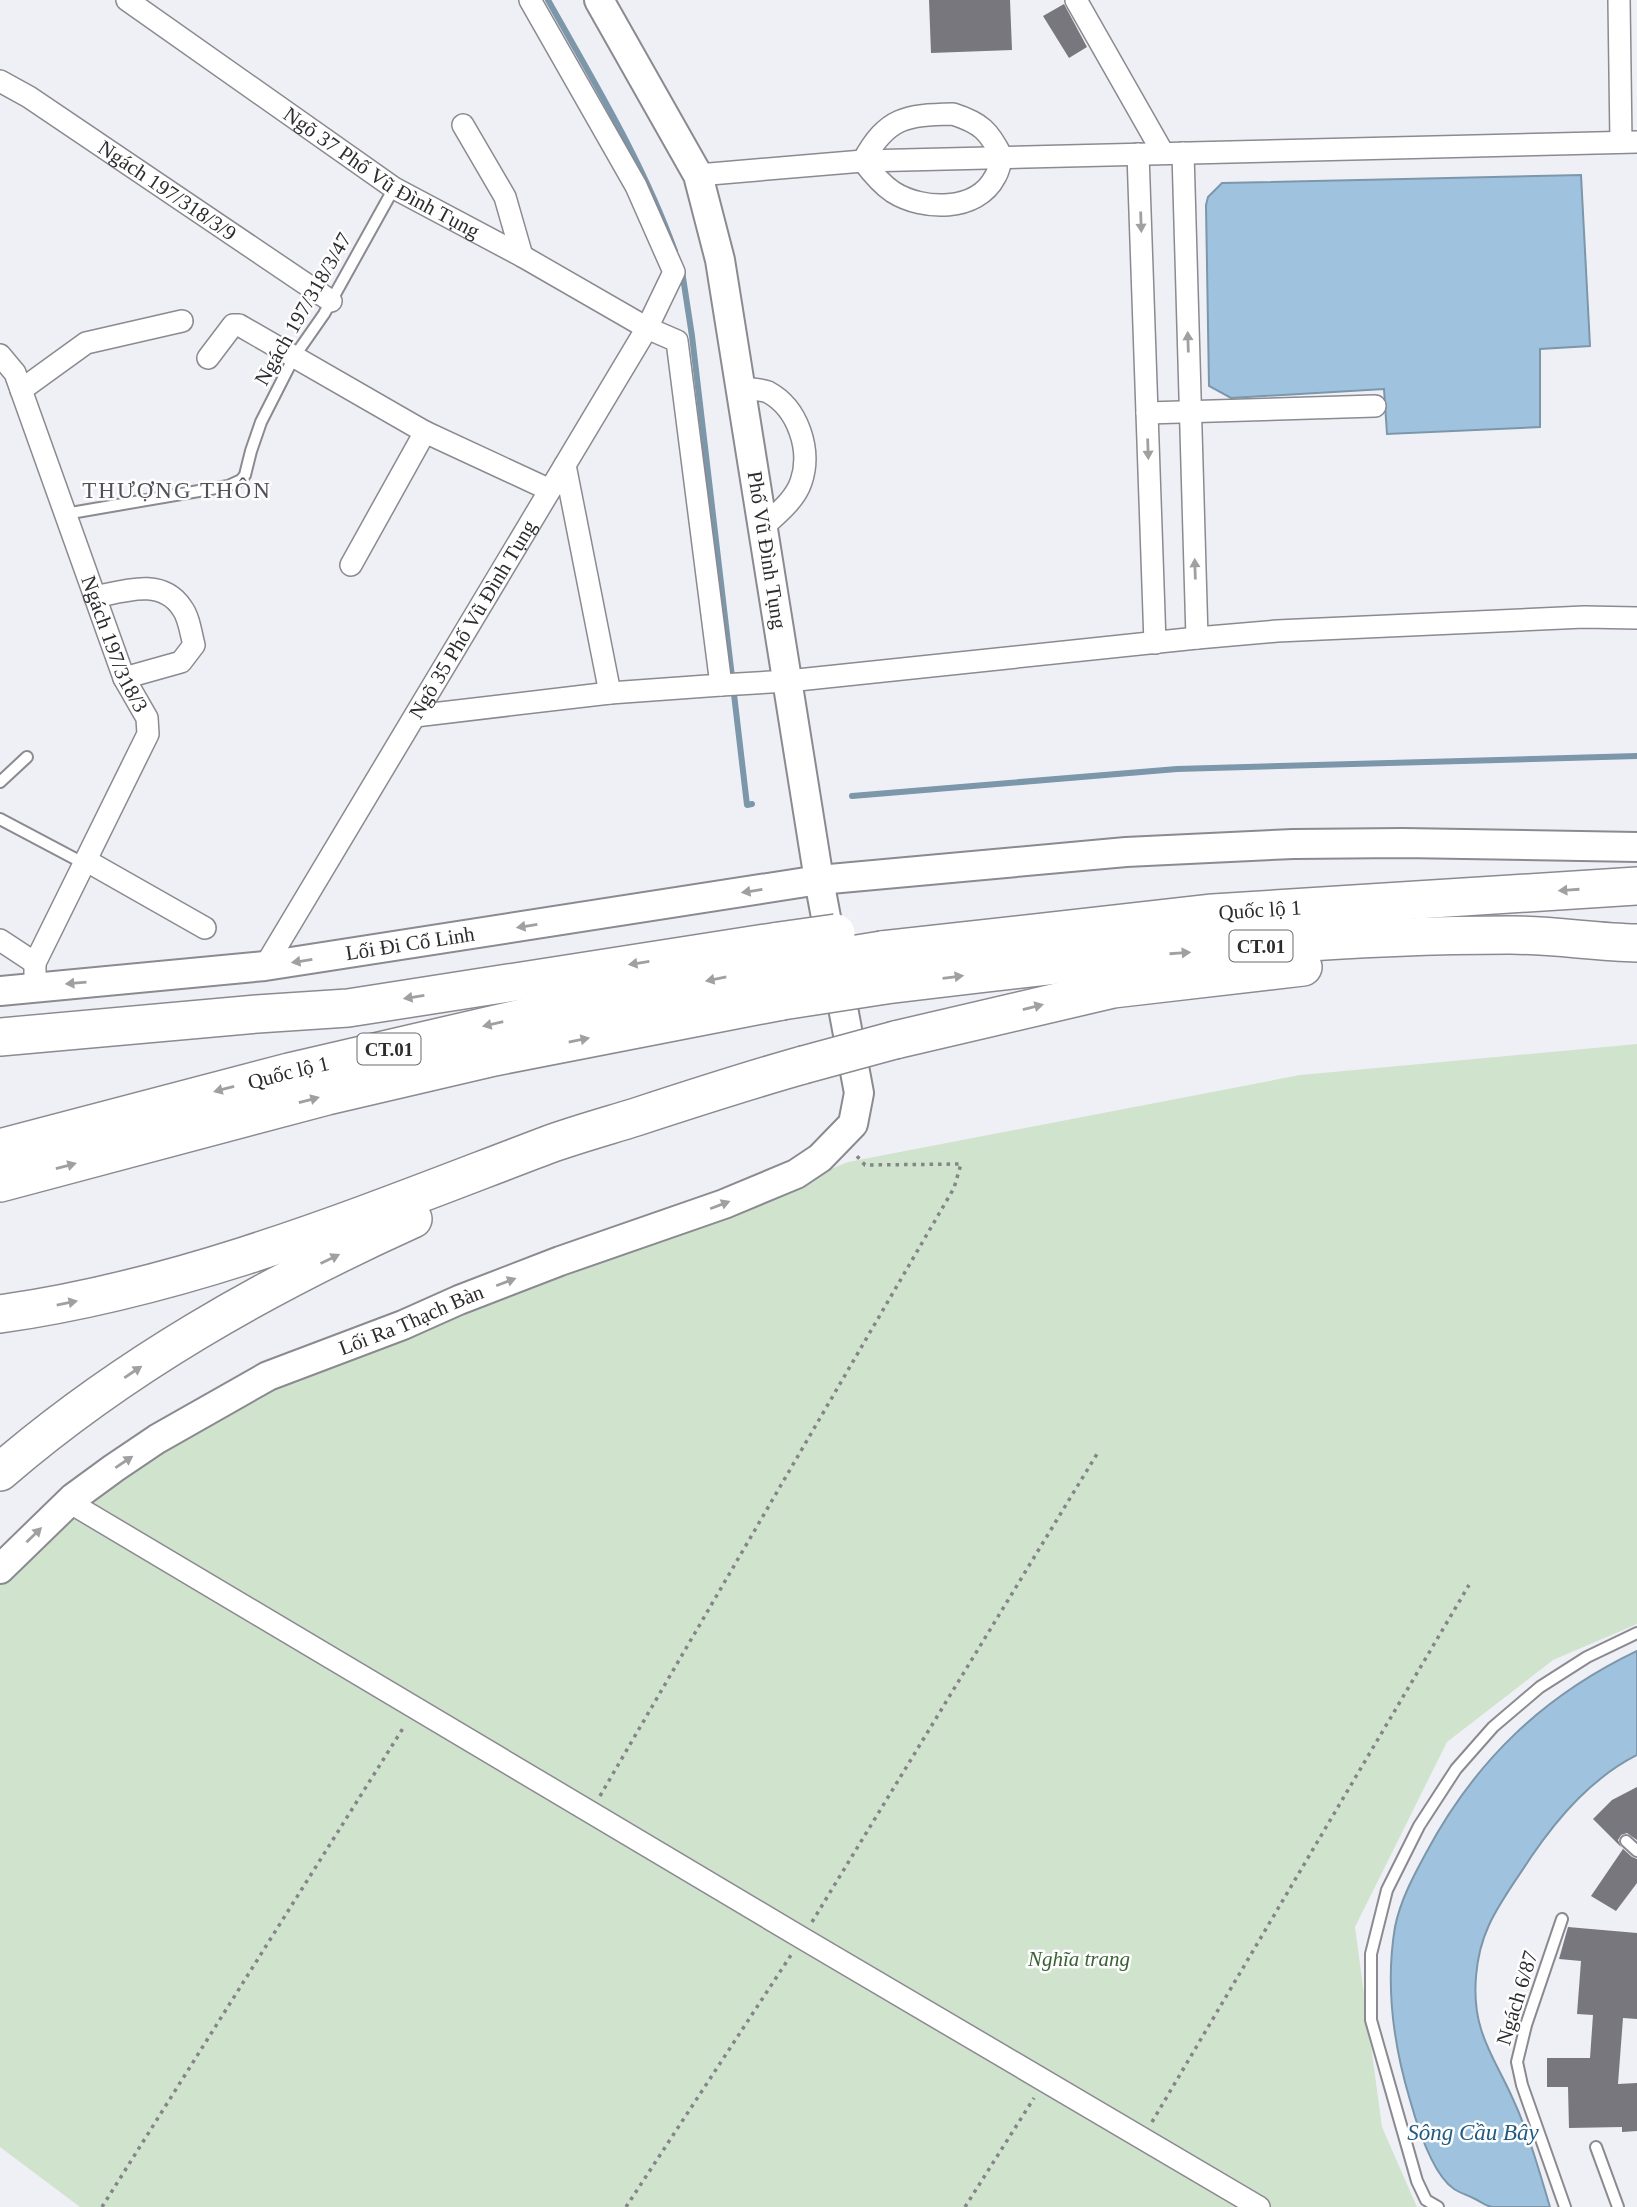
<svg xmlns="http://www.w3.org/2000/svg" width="1637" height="2207" font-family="Georgia,serif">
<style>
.green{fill:#d0e3cd}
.water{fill:#9fc3df;stroke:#7c96aa;stroke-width:2}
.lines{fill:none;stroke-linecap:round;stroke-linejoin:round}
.stream{stroke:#7c96aa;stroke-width:6}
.building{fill:#77777d}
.lane-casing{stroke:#8a8a90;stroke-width:14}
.street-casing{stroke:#8a8a90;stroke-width:24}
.secondary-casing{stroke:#8a8a90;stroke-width:32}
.highway-casing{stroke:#8a8a90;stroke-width:40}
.path{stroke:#858589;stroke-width:3.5;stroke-dasharray:3.5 5;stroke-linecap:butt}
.lane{stroke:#fff;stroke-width:10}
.street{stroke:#fff;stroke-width:21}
.secondary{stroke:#fff;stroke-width:28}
.highway{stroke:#fff;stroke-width:37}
.highway-bridge-casing{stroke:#8a8a90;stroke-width:40;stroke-linecap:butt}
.highway-bridge{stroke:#fff;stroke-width:37}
.oneway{fill:#a0a0a1}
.labels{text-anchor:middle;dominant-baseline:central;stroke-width:5;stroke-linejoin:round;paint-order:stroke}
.shield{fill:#fefeff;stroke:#6b6b6d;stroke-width:2}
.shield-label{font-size:19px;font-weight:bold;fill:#2c2c2e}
.street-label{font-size:21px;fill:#2c2c2e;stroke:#fefeff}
.park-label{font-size:21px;font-style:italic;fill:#3a6235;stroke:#fefeff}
.neighbourhood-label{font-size:23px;letter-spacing:2px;fill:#515157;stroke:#fefeff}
.water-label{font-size:23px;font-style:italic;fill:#225b80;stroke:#fefeff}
</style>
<rect width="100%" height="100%" fill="#eff0f6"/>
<path class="green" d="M1637,1044v580l-84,36 -106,82 -92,185 27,200 35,80h-1337l-80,-60v-565l140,-126 131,-65 577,-229 452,-87z"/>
<path class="water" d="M1581,175l9,171 -50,3v78l-153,7 -3,-45 -153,9 -22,-12 -3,-181 2,-8 14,-14z
M1637,1651v104c-45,23 -78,61 -106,102 -14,22 -31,44 -42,68 -14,30 -18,72 -8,104 7,24 21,45 31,68 16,34 27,73 38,110 -19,0 -39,0 -58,0 -7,-1 -12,-6 -19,-9 -6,-3 -13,-5 -19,-9 -22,-15 -37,-64 -44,-89 -17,-57 -25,-114 -15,-173 5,-26 19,-52 31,-74 49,-92 117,-157 211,-202z"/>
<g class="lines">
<path class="stream" d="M548,0c46,82 95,162 127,251
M682,271l10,65 55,469 5,-1
M852,796l325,-27 460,-13"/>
</g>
<path class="building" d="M929,0h81l2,50 -81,3z
M1064,4l23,43 -18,11 -26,-42z
M1637,1787v53l-10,-7 -6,2 -3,5 3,7 11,10 5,2v24l-21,28 -25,-15 32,-47 -30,-30 19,-19z
M1568,1927l69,6v86l-14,-1 -5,66 19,-1v48l-15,1v-5l-53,1 -1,-41h-21v-29h43l3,-43 -16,-1 4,-53 -22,-2z"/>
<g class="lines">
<g class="lane-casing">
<path id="lane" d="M65,514l163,-28 13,-6 4,-5 6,-24 10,-29 33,-65 30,-43 70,-126
M0,782l27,-25
M0,819l85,45
M1626,1841l11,10
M1562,1919l-36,106 -9,37 5,23 43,122
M1596,2147l22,60
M1438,2207l-12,-7 -9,-19 -46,-161v-66l16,-64 32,-64 37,-57 37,-42 47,-40 47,-30 50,-24"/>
</g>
<g class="street-casing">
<g id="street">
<path id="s1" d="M127,0l267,188 128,68 125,72 30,13 44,344 -111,8 -195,23"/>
<path d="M1076,0l87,153"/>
<path d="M1619,0l2,142"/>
<path id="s2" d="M0,81l29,16 302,204"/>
<path d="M953,114c28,9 36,17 49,43 -2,6 -3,14 -7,20 -18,35 -72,34 -102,15 -12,-8 -21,-19 -30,-31 24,-44 43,-46 90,-47z"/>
<path d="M463,125l42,72 17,59"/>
<path d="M1183,153l14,485"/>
<path d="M1138,154l17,489"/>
<path d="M698,175l165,-14 774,-19"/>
<path id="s3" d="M0,355l15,18 109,305 23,40 1,16 -113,229v24"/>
<path d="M208,358l25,-33h6l186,107 -74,133"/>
<path d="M741,388c8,1 20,1 27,4 30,16 44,58 33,90 -6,18 -24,32 -38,45"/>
<path d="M21,390l65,-47 96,-22"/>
<path d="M1147,413l228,-7"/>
<path d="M425,432l125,58"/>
<path d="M565,465l45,228"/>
<path d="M95,597c29,-6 67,-20 87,11 7,9 9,26 12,37l-13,17 -57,16"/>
<path d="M721,685l67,-4 409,-43 80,-7 307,-14 53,1"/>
<path d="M87,861l118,67"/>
<path d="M0,940l35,23"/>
<path id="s4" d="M265,966l382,-638 27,-56 -38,-86 -106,-186"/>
<path d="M69,1502l733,436 457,269"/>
</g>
</g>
<g class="secondary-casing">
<g id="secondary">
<path id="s5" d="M0,991l265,-25 554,-86 307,-28 167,-8 110,-1 234,4"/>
<path id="s6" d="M0,1569l73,-71 41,-30 43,-29 111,-63 135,-51 56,-25 101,-39 164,-57 72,-30 24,-16 33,-34 6,-31 -40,-213 -99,-620 -22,-85 -99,-175"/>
</g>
</g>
<g class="highway-casing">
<g id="highway">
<path id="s7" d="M882,950l331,-37 424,-27"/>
<path d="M886,985c207,-25 415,-50 624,-50 42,0 85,7 127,8"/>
<path d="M0,1037l257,-23 91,-6 431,-67"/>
<path d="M895,1040l218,-51 190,-22"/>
<path id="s8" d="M0,1148l289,-76 254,-59 240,-47"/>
<path d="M0,1183l327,-87 167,-39 288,-56"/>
<path d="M0,1314c192,-27 370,-102 550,-170 28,-10 57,-18 86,-27 55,-18 110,-36 167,-52"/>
<path d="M0,1472c123,-106 265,-186 413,-253"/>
</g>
</g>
<path class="path" d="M600,1796l354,-608 7,-24 -96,1 -10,-11
M812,1922l285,-468
M1152,2122l317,-537
M102,2207l303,-482
M626,2207l165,-252
M965,2207l69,-109"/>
<use href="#lane" class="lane"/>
<use href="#street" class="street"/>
<use href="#secondary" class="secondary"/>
<use href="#highway" class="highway"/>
<g class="highway-bridge-casing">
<path id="highway-bridge" d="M779,941l57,-8
M783,966l99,-16
M782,1001l104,-16
M803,1065l92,-25"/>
</g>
<use href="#highway-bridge" class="highway-bridge"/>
</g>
<defs><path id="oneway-solid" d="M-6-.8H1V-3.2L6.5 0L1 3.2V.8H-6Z" transform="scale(1.75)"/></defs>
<g class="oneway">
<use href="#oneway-solid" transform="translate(1141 222) rotate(88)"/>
<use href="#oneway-solid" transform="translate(1188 342) rotate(-92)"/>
<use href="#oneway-solid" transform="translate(1148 449) rotate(88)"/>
<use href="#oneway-solid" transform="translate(1195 569) rotate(-92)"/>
<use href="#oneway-solid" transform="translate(1569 890) rotate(176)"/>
<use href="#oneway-solid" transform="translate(752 891) rotate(171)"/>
<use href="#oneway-solid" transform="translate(527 926) rotate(171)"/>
<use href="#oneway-solid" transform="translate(1180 953) rotate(-4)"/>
<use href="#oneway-solid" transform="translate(302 961) rotate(171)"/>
<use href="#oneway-solid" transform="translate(639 963) rotate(171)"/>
<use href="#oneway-solid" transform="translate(953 977) rotate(-7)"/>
<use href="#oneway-solid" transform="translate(716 979) rotate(169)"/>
<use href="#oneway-solid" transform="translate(76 983) rotate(175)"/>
<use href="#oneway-solid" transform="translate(414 997) rotate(171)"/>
<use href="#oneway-solid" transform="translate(1033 1007) rotate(-14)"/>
<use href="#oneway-solid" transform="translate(493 1024) rotate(167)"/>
<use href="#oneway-solid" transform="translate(579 1040) rotate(-11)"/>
<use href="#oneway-solid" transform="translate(224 1089) rotate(165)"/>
<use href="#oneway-solid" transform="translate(309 1100) rotate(-15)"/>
<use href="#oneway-solid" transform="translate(66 1166) rotate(-15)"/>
<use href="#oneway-solid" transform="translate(720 1205) rotate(-21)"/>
<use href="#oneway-solid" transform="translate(330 1259) rotate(-26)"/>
<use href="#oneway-solid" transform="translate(506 1282) rotate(-21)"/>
<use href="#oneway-solid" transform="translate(67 1303) rotate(-11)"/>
<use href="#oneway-solid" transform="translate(133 1372) rotate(-34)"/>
<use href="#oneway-solid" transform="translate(124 1462) rotate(-34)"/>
<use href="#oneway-solid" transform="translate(34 1535) rotate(-44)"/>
</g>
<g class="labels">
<g class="shield">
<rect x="1229.5" y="930.5" width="63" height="31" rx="5"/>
<rect x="357.5" y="1033.5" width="63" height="31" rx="5"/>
</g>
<g class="shield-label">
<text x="1261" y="946">CT.01</text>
<text x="389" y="1049">CT.01</text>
</g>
<g class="street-label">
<text stroke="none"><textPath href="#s1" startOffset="308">Ngõ 37 Phố Vũ Đình Tụng</textPath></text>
<text stroke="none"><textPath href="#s2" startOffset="200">Ngách 197/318/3/9</textPath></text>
<text transform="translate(303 309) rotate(-60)">Ngách 197/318/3/47</text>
<text transform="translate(767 550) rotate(81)">Phố Vũ Đình Tụng</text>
<text stroke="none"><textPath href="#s4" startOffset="404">Ngõ 35 Phố Vũ Đình Tụng</textPath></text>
<text stroke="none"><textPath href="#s3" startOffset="312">Ngách 197/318/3</textPath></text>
<text stroke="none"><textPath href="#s7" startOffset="380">Quốc lộ 1</textPath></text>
<text stroke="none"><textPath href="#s5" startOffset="413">Lối Đi Cổ Linh</textPath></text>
<text stroke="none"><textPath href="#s8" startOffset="298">Quốc lộ 1</textPath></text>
<text stroke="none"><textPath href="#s6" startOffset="486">Lối Ra Thạch Bàn</textPath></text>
<text transform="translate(1517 1998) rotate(-73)">Ngách 6/87</text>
</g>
<g class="park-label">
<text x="1079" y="1959">Nghĩa trang</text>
</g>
<g class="neighbourhood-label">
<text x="177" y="490">THƯỢNG THÔN</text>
</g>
<g class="water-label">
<text x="1473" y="2132">Sông Cầu Bây</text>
</g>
</g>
</svg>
